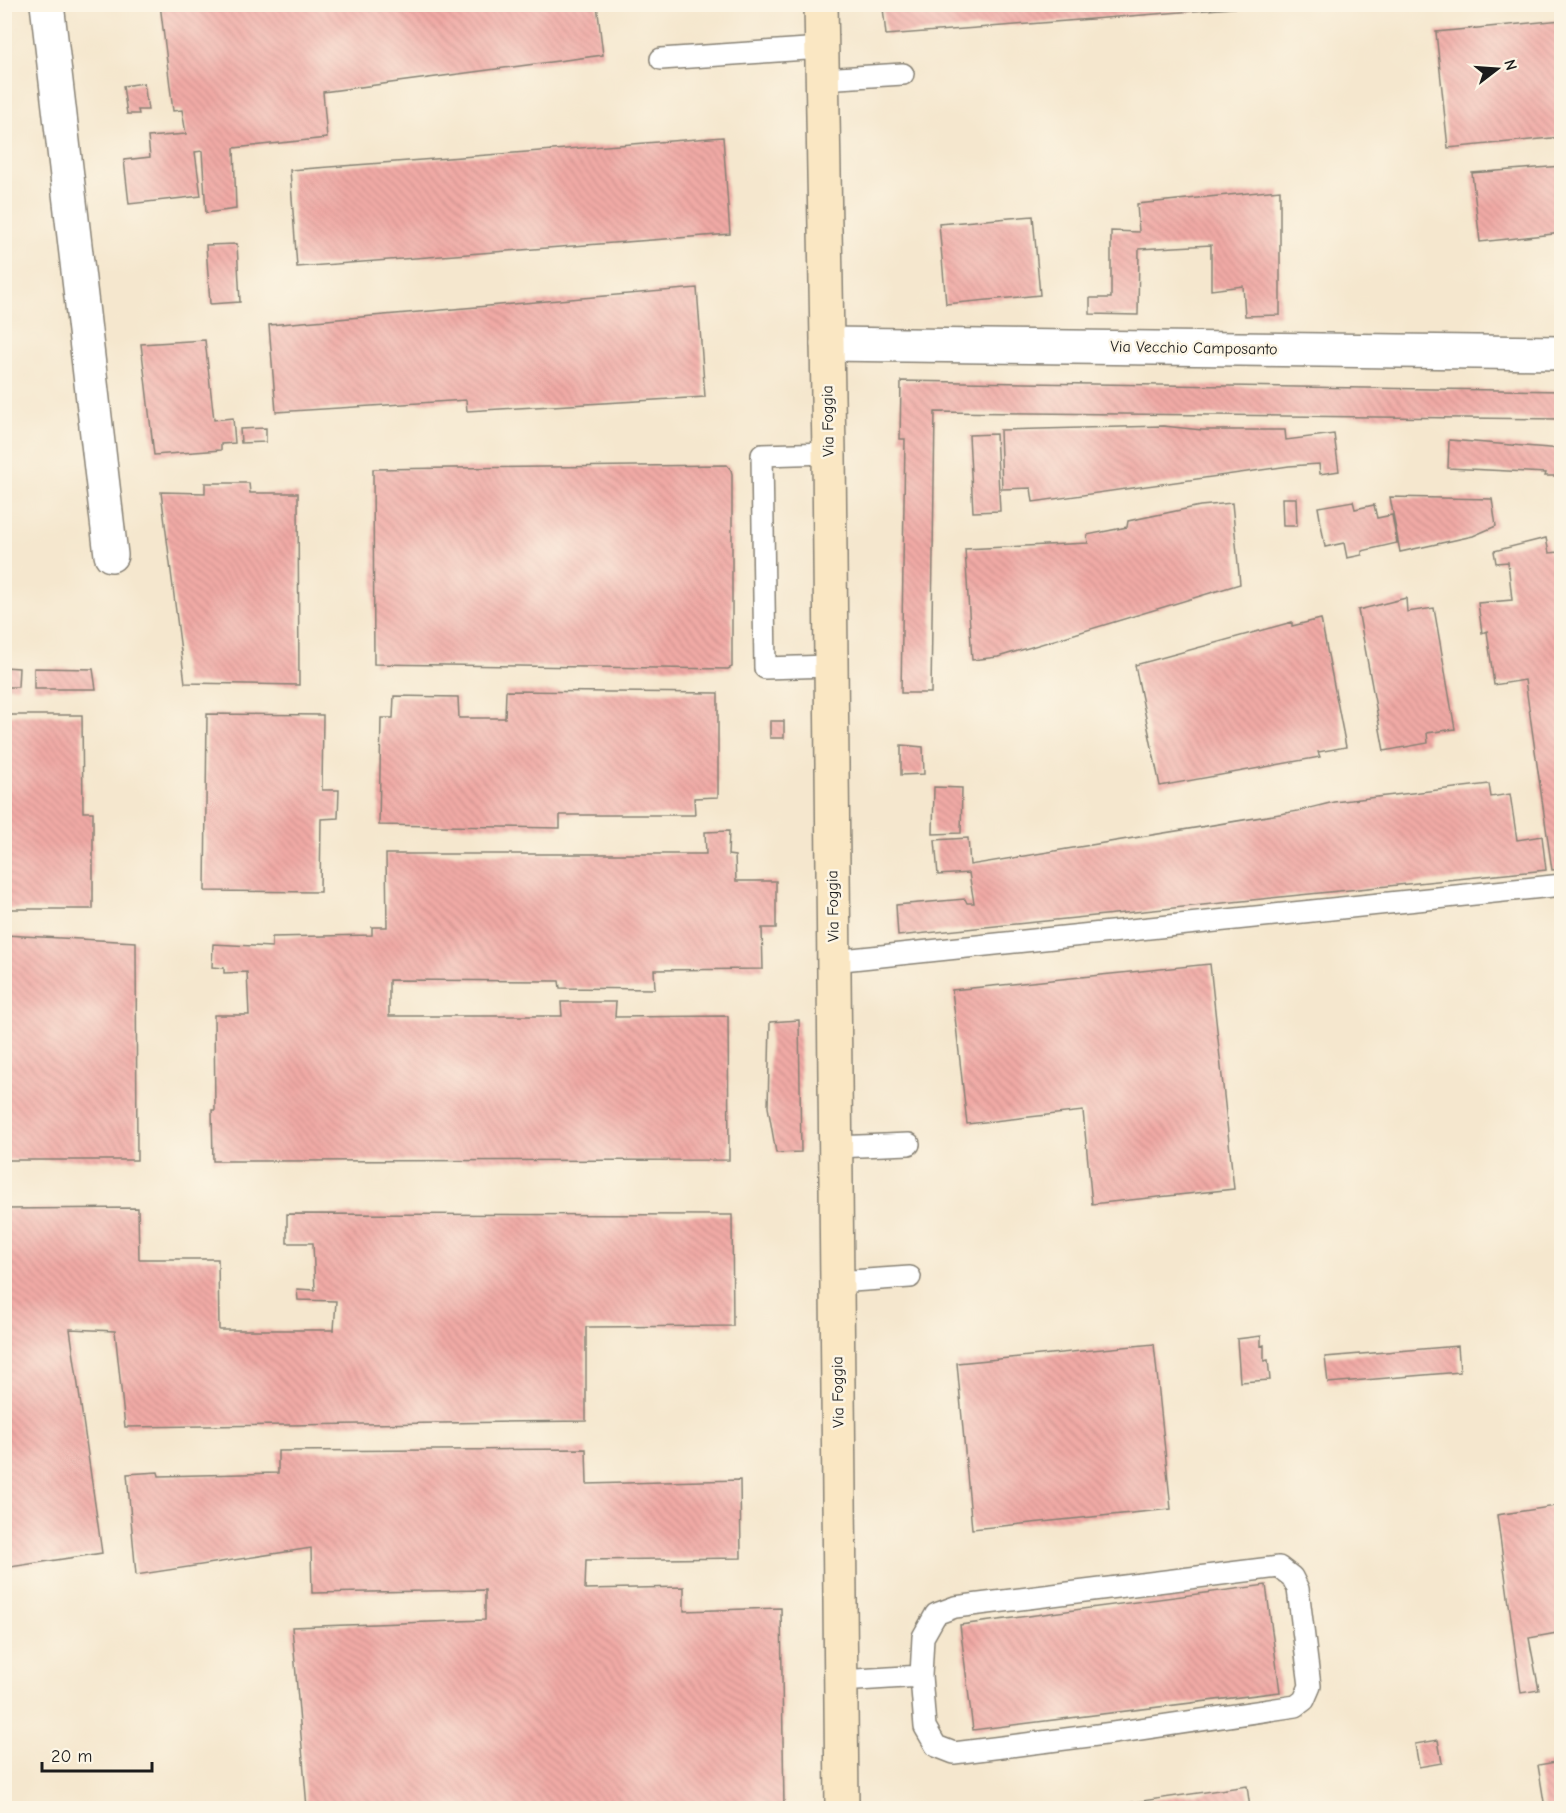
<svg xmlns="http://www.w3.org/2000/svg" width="1566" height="1813" font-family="'Comic Neue',sans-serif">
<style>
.building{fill:url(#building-back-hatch)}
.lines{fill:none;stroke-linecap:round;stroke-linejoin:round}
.lane-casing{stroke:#888275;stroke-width:24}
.street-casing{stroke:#888275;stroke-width:36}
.secondary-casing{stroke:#888275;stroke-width:36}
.lane{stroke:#fff;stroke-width:21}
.street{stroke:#fff;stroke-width:33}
.secondary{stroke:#fae7c3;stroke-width:33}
.labels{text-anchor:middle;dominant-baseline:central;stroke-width:5;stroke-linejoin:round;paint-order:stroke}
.street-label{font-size:16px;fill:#1c1c1c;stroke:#fcf5e5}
</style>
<defs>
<pattern id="building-back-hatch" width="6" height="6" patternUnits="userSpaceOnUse" patternTransform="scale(1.5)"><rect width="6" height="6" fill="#f1aaa6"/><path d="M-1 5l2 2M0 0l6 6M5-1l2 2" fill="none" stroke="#ce928e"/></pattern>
</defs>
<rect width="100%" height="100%" fill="#fcf5e5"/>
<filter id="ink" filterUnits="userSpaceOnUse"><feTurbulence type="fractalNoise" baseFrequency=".0167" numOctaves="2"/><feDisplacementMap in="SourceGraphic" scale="12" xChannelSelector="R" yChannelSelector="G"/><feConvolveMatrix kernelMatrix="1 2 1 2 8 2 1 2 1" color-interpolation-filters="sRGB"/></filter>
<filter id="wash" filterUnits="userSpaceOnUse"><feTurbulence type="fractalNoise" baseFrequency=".008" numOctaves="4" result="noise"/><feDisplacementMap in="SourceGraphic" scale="24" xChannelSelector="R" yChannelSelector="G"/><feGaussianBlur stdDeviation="1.35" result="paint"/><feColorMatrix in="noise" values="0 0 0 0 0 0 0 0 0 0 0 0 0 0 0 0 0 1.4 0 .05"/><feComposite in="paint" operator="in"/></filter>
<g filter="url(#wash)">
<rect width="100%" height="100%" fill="#f5e7ce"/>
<g id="blocks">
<path class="building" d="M160,4h437l6,51 -280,37 4,46 -93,10 2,61 -30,4 -4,-62 -7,1 6,44 -72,8 -5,-44 26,-3 -2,-20 38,-3 -4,-24 -9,1z
M927,4h330v2l-371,29 -3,-27z
M1562,20v117l-114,11 -12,-116z
M144,83l4,27h-10l1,4h-12l-4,-28z
M723,137l7,97 -433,33 -7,-97z
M1562,166v67l-82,9 -8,-69z
M1280,190v125l-35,1 -2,-30 -32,4v-45l-72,4 -1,66 -48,-1v-16h21v-67l28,1 -2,-28z
M1033,216l7,79 -94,9 -7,-80z
M237,244l3,58 -30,2 -4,-59z
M697,288l8,109 -238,14 -1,-11 -190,12 -7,-87z
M205,340l9,80 19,-2 2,25 -14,1v6l-67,5 -13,-111z
M901,381l661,10v28l-627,-7 -4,281h-30l4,-254h-5z
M1163,426l39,4h83l1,10 48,-6 5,37 -19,3 -1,-10 -30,2 -256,36 -2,-14 -29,1 -2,-59z
M266,428v14l-25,1 -1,-14z
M996,434l4,77 -27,1 -4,-77z
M1449,440l113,9v27h-17l1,-3 -98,-5z
M727,465l4,5 1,4v193l-4,2 -354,-5 -1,-195z
M205,483h44l1,10h48l1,192 -114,-2 -24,-191 44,1z
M1390,497l102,2 4,27 -23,10 -73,16z
M1282,498h14l1,28h-14z
M1353,501l2,8 19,-4 3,13 15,-3 5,28 -35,8v4l-15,3 -3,-15 -19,4 -7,-40z
M1232,503l8,81 -242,73 -26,3 -7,-111 123,-6 -1,-8 40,-8 1,-6 72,-15z
M1546,538l3,15 11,-1 2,8v309l-10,1 -27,-190 -31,5 -7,-54 -5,2 -4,-30 34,-3 -4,-38 -12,1 -2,-12z
M1406,598l1,14 27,-4 21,121 -28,4 1,10 -44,8 -26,-141z
M1321,619l25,128 -28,5 2,5 -160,29 -25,-121 157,-43v4z
M4,667l15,1 -1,19h-14z
M34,668l59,1 3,20h-62z
M506,691l212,2v104l-24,1 1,17h-135v13l-181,-3 2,-107h12l1,-22 64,1 1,21h46z
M207,714l116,1 -1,75h17l-1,28 -17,1 -1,73 -115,-1z
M4,715h78l1,97h10v97h-89z
M770,721h14v17h-14z
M901,745l22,2 1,27 -23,1z
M1489,784l2,13 19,-3 7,46 25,-4 4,34 -648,66 -2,-31 69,-6 2,4h7l-5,-30 -31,2 -3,-35 33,-2 2,27 328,-54 36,-9z
M934,787l28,1 -1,45 -28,1z
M729,831l-1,24 7,1 1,25h40v47h-14l1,41 -109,1 1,19 -95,-1 -1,-7 -170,-1v36h173l-1,-14h55l-1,15 113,-1 1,144 -516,1 -1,-51h3l-1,-95h35l-2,-43 -23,1v-5l-12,-1 1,-23 59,3v-10l100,-2v-8h15l-1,-73h320l-1,-22z
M4,935l132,7 1,218h-133z
M1210,964l24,225 -142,15 -9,-93 -116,13 -15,-134z
M799,1020l2,132 -25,1 -8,-46 2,-85z
M138,1208l1,51h79l1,71h115l2,-29 -38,-1 -1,-11 18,1 -2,-47h-26v-29l445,1 1,111 -147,1v94l-461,6 -10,-96 -45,-2 32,224 -98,15v-359z
M1261,1336v10l3,-1v16l4,-1 2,20 -30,2 -3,-43z
M1154,1344l17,165 -199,20 -15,-166z
M1458,1346l2,26 -132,11 -3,-26z
M586,1449l1,35 153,-4 1,78 -155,2 -1,29 99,-2v24l97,-3 3,200h-477l-15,-181 193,-7v-30l-173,3 -1,-45 -175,27 -9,-101 31,-2 1,4 119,-3v-22z
M1562,1505v127l-33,6 10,52 -18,3 -24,-178z
M1266,1585l14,107 -307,38 -13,-105z
M1438,1740l4,23 -23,4 -4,-23z
M1562,1761v47h-17l-7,-43z
M1247,1786l3,22h-149l-1,-1z"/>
</g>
</g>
<g filter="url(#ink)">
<use href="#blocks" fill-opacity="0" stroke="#888275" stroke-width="1.5"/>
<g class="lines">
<g class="lane-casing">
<path id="lane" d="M661,59l161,-11
M822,79l81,-5
M829,453l-67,2 3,213 65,-2
M833,961l729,-76
M835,1147l74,-3
M837,1282l73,-5
M841,1681l80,-5 4,51 11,19 18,7 159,-20 183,-27 8,-6 6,-14 -12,-97 -6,-12 -13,-10 -324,40 -19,7 -13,23 -2,39"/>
</g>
<g class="street-casing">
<path id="street" d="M47,4l64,551
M827,344l735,9"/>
</g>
<g class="secondary-casing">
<path id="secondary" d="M821,4l8,449 13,1355"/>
</g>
<use href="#lane" class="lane"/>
<use href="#street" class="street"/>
<use href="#secondary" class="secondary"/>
</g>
</g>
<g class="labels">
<g class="street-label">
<text transform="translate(1194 348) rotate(1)">Via Vecchio Camposanto</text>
<text transform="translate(828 421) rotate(-91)">Via Foggia</text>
<text transform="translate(833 906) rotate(-91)">Via Foggia</text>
<text transform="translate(838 1392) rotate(-91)">Via Foggia</text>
</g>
</g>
<rect width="1566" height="1813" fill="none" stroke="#fcf5e5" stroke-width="24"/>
<g transform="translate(1497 69) rotate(73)" stroke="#fcf5e5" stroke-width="4.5" paint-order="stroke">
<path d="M0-4.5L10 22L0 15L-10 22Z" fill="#1c1c1c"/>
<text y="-9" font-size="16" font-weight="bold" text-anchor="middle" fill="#1c1c1c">N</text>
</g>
<path d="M42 1762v9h110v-9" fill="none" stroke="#1c1c1c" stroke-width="3"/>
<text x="51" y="1762" font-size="18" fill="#1c1c1c" stroke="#fcf5e5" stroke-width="4.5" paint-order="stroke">20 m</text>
</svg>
